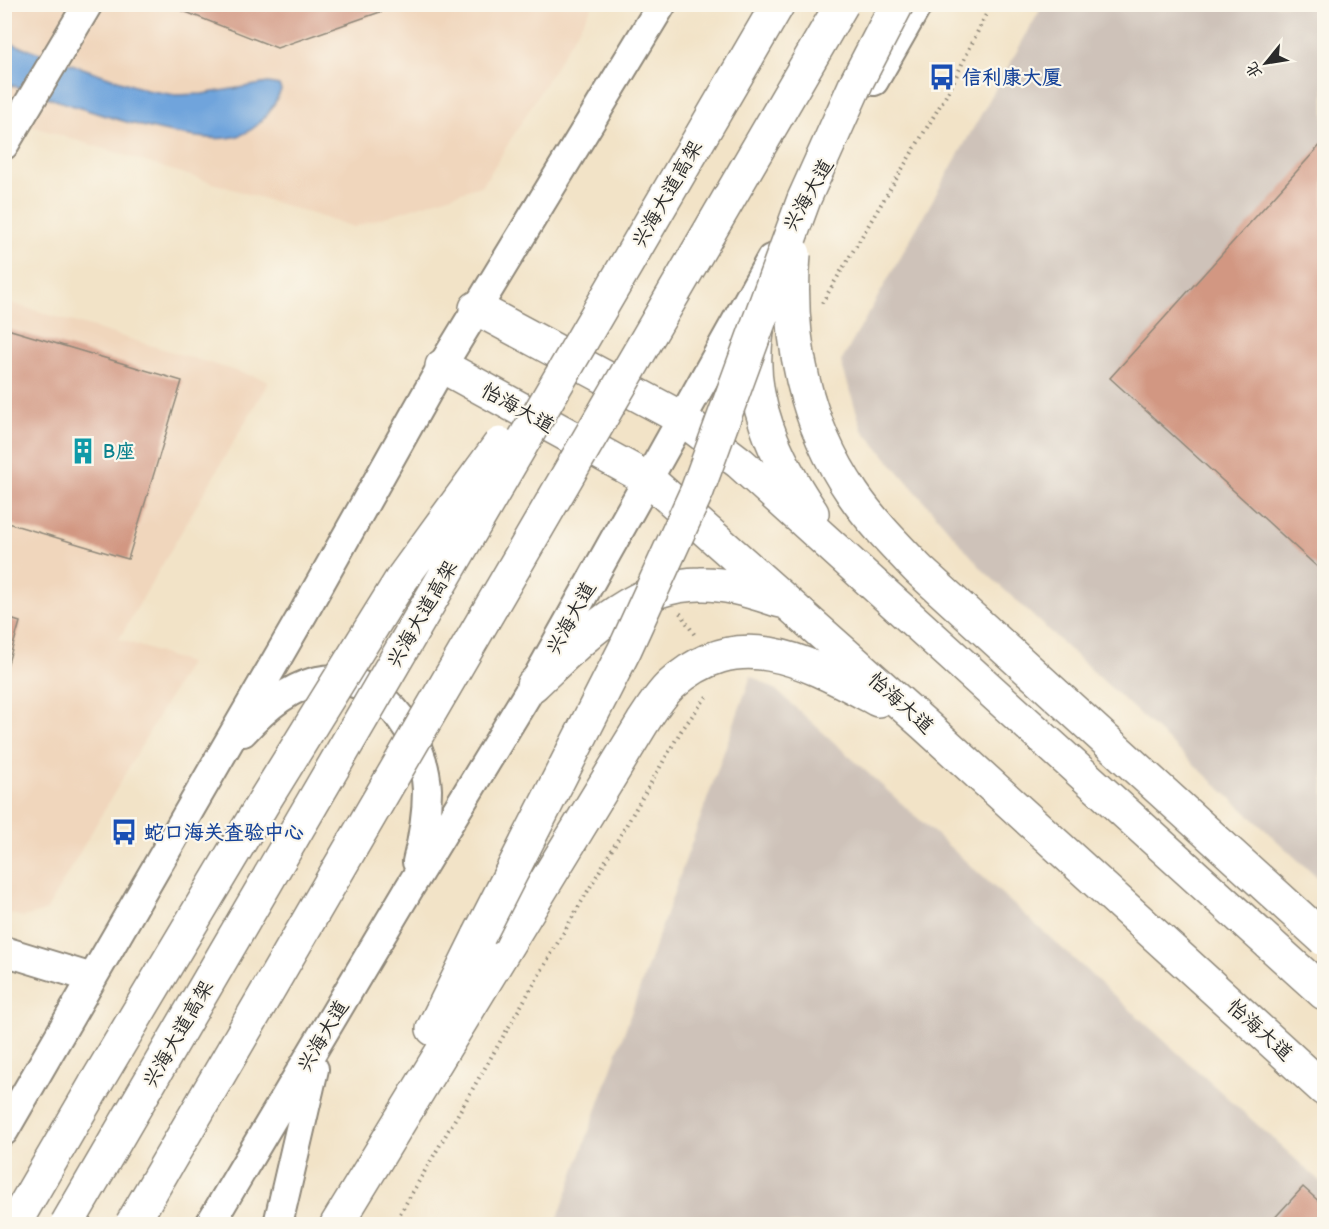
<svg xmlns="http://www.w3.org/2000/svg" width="1329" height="1229" font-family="'Comic Neue','LXGW WenKai TC',sans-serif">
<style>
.built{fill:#f0d6bc}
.industrial{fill:#cec2b9}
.water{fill:#6fa4dc;stroke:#4d6884;stroke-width:1.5}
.building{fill:#d29782}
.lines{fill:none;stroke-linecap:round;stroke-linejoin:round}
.minor-casing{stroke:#8e8779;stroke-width:32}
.major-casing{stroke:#8e8779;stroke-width:36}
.path{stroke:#8e8779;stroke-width:4;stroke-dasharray:1.5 4.5;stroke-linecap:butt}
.minor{stroke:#fff;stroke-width:28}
.major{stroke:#fff;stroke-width:33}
.major-bridge-casing{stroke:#8e8779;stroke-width:36;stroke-linecap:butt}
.major-bridge{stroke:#fff;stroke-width:33}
.labels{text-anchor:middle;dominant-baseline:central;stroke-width:4.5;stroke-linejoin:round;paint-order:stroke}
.transit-label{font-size:20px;font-weight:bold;fill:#164399;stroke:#fbf7ec;text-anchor:start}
.street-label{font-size:20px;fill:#2b2b2b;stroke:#fbf7ec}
.culture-label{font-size:20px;font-weight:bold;fill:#0d838f;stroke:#fbf7ec;text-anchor:start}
</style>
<rect width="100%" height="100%" fill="#fbf7ec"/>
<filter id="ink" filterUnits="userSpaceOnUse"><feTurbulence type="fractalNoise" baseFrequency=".0167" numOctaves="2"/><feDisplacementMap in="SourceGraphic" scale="12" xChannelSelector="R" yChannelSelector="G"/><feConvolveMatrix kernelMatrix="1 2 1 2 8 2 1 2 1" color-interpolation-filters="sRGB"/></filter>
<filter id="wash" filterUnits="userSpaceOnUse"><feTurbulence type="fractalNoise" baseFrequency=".008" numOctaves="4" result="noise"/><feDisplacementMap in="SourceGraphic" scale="24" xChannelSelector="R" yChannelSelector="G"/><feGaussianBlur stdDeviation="1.35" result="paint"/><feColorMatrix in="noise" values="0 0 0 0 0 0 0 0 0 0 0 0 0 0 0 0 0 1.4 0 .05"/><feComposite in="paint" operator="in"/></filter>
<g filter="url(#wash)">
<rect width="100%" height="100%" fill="#f2e3c7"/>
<path class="built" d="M4,5h589l-110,180 -129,42 -349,-109z
M4,301l265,80 -150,258 70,24 -143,248 -23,6 -19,-5z"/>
<path class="industrial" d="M1043,5h281v879l-340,-313 -122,-142 -21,-67z
M751,676l25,14 548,495v39h-768z"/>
<path class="water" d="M5,41l141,49 29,5 27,-1 66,-11 11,2 2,5c-8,19 -22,39 -43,46 -47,14 -184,-37 -233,-53z"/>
<g id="blocks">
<path class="building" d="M403,4l-126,44 -109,-43v-1z
M1324,141v432l-214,-195z
M4,328l178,53 -54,178 -124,-37z
M4,617l16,5 -15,51h-1z
M1303,1187l21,19v18h-55z"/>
</g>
</g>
<g filter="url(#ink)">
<use href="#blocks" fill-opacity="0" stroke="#8e8779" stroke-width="1.5"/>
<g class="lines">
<g class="minor-casing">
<path id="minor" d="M874,81l44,-77
M4,145l84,-141
M243,732c19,-21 46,-45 75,-51 60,-13 107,55 109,109 0,24 -4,48 -10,72
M4,951l88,27
M4,1131l300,-519 138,-246 220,-362
M210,1224l200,-337 123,-202 238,-426
M278,1224l36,-155"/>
</g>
<g class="major-casing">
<path id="major" d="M476,308l205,110 59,45 584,530
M757,332c-11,65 19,128 55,181
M442,366l206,113 276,245 400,365
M533,685c47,-44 98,-101 167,-101 27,-1 55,9 81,17
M433,1029l46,-93
M14,1224l82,-141
M337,1224l306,-502c8,-12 17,-27 28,-37 69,-63 137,-22 207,15"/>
</g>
<path class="path" d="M822,303l128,-214 41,-85
M680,613l16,24
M394,1224l287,-493 26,-35"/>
<use href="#minor" class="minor"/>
<use href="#major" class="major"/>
<g class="major-bridge-casing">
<path id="major-bridge" d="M794,254c-7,85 11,170 59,240 19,28 43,52 66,76l405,369
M479,936l146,-287 72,-158 107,-292 53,-118 40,-77
M96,1083l170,-285 135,-218 99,-136
M67,1224l711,-1220
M132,1224l710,-1220"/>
</g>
<use href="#major-bridge" class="major-bridge"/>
</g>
</g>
<defs>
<g id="bus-bare" transform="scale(2.07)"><path d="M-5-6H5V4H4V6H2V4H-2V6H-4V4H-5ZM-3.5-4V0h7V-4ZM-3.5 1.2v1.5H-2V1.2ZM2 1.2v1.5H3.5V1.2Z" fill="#1a4fb4" stroke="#fbf7ec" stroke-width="2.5" paint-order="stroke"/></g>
<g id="building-bare" transform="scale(2.07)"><path d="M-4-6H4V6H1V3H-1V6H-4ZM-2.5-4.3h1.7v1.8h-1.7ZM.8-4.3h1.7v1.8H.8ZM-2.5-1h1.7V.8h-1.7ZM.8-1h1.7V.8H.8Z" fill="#0f9aa8" stroke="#fbf7ec" stroke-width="2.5" paint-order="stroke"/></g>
</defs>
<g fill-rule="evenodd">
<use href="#bus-bare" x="942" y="77"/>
<use href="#building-bare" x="83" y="451"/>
<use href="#bus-bare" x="124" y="832"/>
</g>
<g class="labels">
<g class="transit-label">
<text x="962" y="77">信利康大厦</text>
<text x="144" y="832">蛇口海关查验中心</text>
</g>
<g class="street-label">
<text transform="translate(667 194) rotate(-60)">兴海大道高架</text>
<text transform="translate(808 195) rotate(-60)">兴海大道</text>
<text transform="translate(518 408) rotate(29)">怡海大道</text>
<text transform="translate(422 614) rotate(-60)">兴海大道高架</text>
<text transform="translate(571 618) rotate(-61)">兴海大道</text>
<text transform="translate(901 703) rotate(42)">怡海大道</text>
<text transform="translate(1260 1030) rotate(42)">怡海大道</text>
<text transform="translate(178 1034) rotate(-60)">兴海大道高架</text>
<text transform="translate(323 1036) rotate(-59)">兴海大道</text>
</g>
<g class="culture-label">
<text x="103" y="451">B座</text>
</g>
</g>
<rect width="1329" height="1229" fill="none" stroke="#fbf7ec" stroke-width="24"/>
<g transform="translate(1266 63) rotate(240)" stroke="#fbf7ec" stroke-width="4.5" paint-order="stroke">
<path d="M0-4.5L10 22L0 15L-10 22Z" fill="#2b2b2b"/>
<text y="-9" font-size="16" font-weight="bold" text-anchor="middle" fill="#2b2b2b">北</text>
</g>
</svg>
